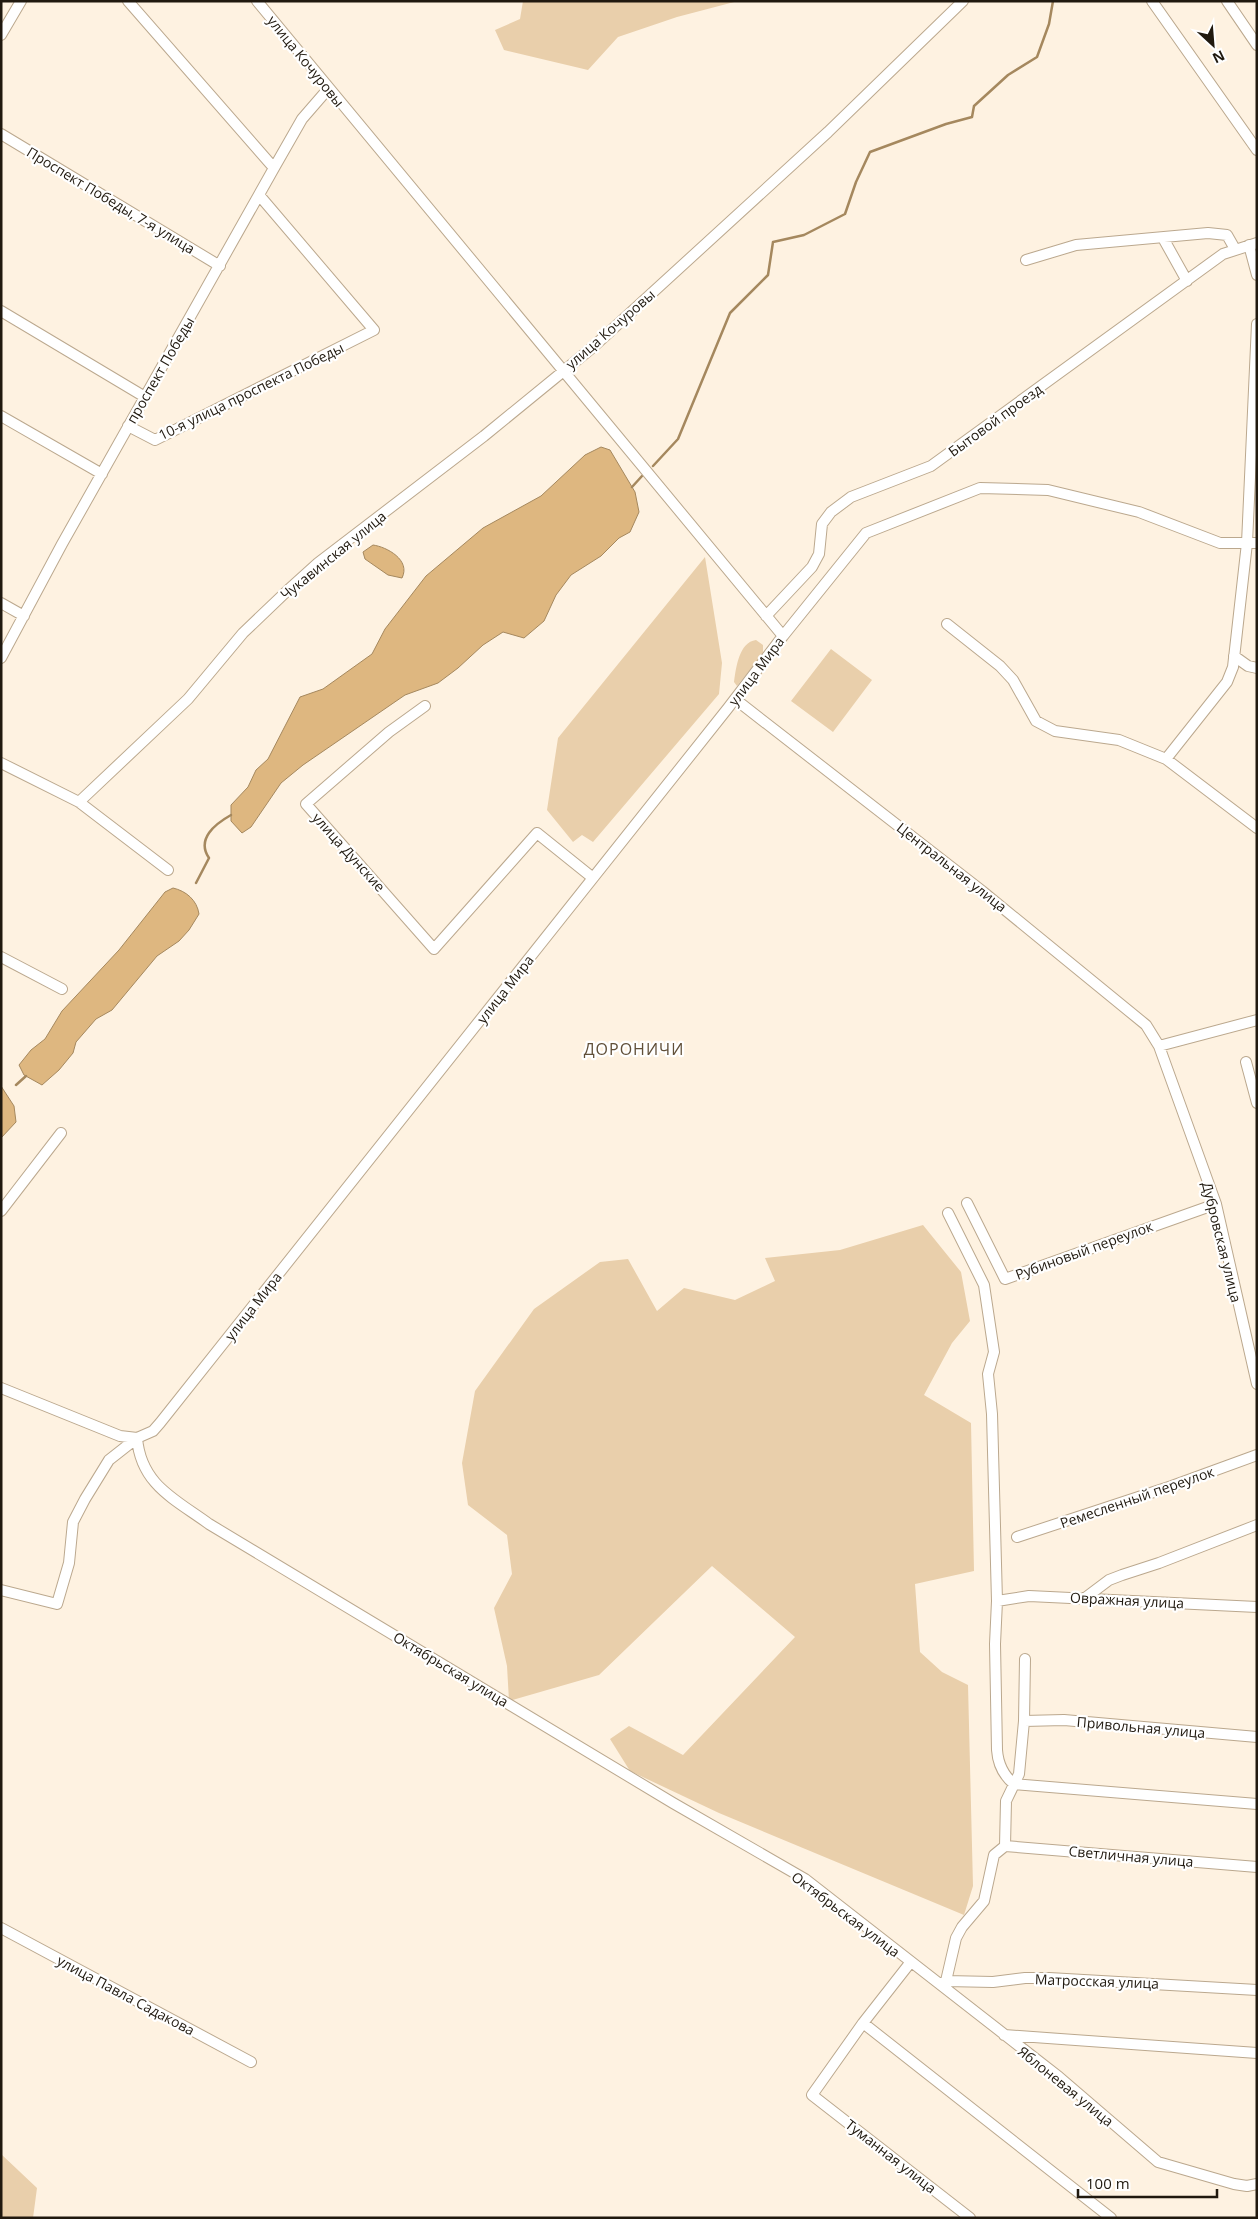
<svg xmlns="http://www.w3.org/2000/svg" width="1258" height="2219" font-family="'Open Sans',sans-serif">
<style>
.green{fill:#e9cfab}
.water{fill:#deb780;stroke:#a5885e}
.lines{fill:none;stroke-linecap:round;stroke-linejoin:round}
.stream{stroke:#a5885e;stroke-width:2.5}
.minor-casing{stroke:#bba88e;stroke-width:12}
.minor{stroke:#fff;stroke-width:10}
.labels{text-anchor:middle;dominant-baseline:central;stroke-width:4.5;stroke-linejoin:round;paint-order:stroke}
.street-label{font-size:14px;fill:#20190f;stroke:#fff}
.quarter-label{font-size:16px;letter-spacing:1px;fill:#604f38;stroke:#fff}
</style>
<rect width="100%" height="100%" fill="#fef2e1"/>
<path class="green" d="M523,1h215l-61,16 -59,20 -30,33 -84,-20 -9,-20 25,-11z
M705,557l17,106 -3,31 -126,148 -11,-7 -9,7 -26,-32 11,-72z
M756,640l7,5v9l-26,32 -3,-4c2,-14 5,-40 22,-42z
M831,649l41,31 -39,52 -42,-31z
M923,1225l38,47 9,49 -18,22 -28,52 47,28 3,148 -59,13 5,68 22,20 26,13 5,201 -9,29 -245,-102 -89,-42 -20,-32 19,-13 54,29 112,-118 -83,-71 -113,109 -90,26 -2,-35 -13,-58 18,-34 -5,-39 -39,-30 -6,-42 13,-72 59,-82 66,-47 28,-3 29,52 27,-23 51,12 40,-19 -10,-23 75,-8z
M1,2154l36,34 -4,30h-32z"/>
<path class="water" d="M601,447l9,3 25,42 4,20 -9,20 -11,6 -18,18 -30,19 -15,20 -12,26 -20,17 -21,-6 -20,13 -25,23 -20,15 -33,12 -102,70 -22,18 -30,44 -9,6 -11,-12v-16l17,-18 8,-17 12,-11 32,-62 23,-8 49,-35 13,-25 41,-53 57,-48 58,-32 44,-41z
M373,545c14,2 38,15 29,33l-14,-3 -23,-16 -2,-7z
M173,888c13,3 24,12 26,26l-10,16 -10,11 -22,15 -45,54 -16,9 -20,23 -3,11 -14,17 -17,15 -18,-10 -5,-10 12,-15 14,-11 17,-28 57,-61 46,-58z
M1,1086l13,20 2,16 -15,16z"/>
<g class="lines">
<path class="stream" d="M653,466l25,-27 52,-126 38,-38 5,-33 31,-7 41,-21 11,-32 14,-30 76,-28 26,-7 2,-11 34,-31 29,-18 12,-33 4,-23
M632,487l10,-11
M196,883l13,-25c-13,-19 6,-34 22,-43
M16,1085l10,-9"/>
<g class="minor-casing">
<path id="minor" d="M128,1l146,167
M257,1l526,635
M1152,1l105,149
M1227,1l30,44
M1,35l20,-34
M1,134l219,132
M1163,238l24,43
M1249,245l8,30
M1026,260l50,-15 132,-12 19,2 8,14
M1,311l144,86
M1,416l101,58
M128,426l27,14 219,-110 -115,-135
M1,603l23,13
M766,616l46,-49 7,-13 3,-30 9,-12 20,-15 80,-31 292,-212 34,-11
M947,624l53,42 13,14 23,41 19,10 64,9 47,19 91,69
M1234,656l14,10 9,2
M1,658l61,-114 212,-376 28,-49 26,-30
M735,699l247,192 164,134 13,21 57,158 41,180
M425,706l-36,26 -83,72 128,145 103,-116 56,45
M1166,759l61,-77 6,-15 14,-124 10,-219
M1,763l78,39 89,68
M79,802l109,-103 55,-66 44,-42 31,-28 166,-127 109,-89 235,-215 135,-131
M1,957l61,32
M1159,1046l98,-26
M1246,1062l11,41
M967,1203l38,76 211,-75
M1,1211l60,-78
M948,1213l36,72 10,67 -6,22 4,40 5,187 -2,43 2,106c1,14 6,25 17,34l243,20
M1,1388l119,48 17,2
M137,1438c4,47 38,61 72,86l464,279 132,76 254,198 99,85 76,22 13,2 10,-2
M1017,1537l155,-51 85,-31
M1,1590l56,14 12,-41 4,-41 12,-23 24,-39 28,-22 16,-7 7,-8 568,-715 55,-72 83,-103 114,-45 68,2 91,22 81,31h37
M1085,1598l24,-18 13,-5 37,-12 98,-38
M997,1601l32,-5 228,11
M1024,1721l40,-1 193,17
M1005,1846l252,21
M1,1928l250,134
M910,1963l-47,60 -51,72 158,123
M946,1981l10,-43 6,-11 22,-26 10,-46 11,-9 1,-45 13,-27 5,-53 1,-62
M941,1983l5,-2 47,1 32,-4h24l208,12
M863,2023l248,195
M1004,2035l253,18"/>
</g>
<use href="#minor" class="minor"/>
</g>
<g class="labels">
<g class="street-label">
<text transform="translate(306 61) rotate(51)">улица Кочуровы</text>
<text transform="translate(111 200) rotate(31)">Проспект Победы, 7-я улица</text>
<text transform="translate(610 329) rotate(-41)">улица Кочуровы</text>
<text transform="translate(160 370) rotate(-60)">проспект Победы</text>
<text transform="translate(251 391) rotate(-26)">10-я улица проспекта Победы</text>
<text transform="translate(995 420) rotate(-36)">Бытовой проезд</text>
<text transform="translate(333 555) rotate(-39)">Чукавинская улица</text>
<text transform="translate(756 671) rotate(-53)">улица Мира</text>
<text transform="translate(349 852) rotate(48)">улица Дунские</text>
<text transform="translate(952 867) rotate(38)">Центральная улица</text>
<text transform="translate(505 989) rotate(-52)">улица Мира</text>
<text transform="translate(1222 1242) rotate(76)">Дубровская улица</text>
<text transform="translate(1084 1250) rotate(-20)">Рубиновый переулок</text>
<text transform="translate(253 1306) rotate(-52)">улица Мира</text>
<text transform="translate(1137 1497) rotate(-19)">Ремесленный переулок</text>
<text transform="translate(1127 1600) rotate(3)">Овражная улица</text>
<text transform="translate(451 1669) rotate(31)">Октябрьская улица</text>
<text transform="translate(1141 1727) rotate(5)">Привольная улица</text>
<text transform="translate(1131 1856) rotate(5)">Светличная улица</text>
<text transform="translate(846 1914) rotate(37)">Октябрьская улица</text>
<text transform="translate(1097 1981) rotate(2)">Матросская улица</text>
<text transform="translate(126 1995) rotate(28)">улица Павла Садакова</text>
<text transform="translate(1066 2086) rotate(39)">Яблоневая улица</text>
<text transform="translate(891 2156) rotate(38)">Туманная улица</text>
</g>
<g class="quarter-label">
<text x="634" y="1049">ДОРОНИЧИ</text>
</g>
</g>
<rect width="1258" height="2219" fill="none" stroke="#20190f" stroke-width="5"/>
<g transform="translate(1213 45) rotate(154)" stroke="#ffffff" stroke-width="4" paint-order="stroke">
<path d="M0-4L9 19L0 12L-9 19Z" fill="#20190f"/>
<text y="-8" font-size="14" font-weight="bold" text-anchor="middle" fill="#20190f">N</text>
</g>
<path d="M1078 2189v8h139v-8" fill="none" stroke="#20190f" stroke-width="2.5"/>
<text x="1086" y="2189" font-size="15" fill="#20190f" stroke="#ffffff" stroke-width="4" paint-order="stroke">100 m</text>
</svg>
